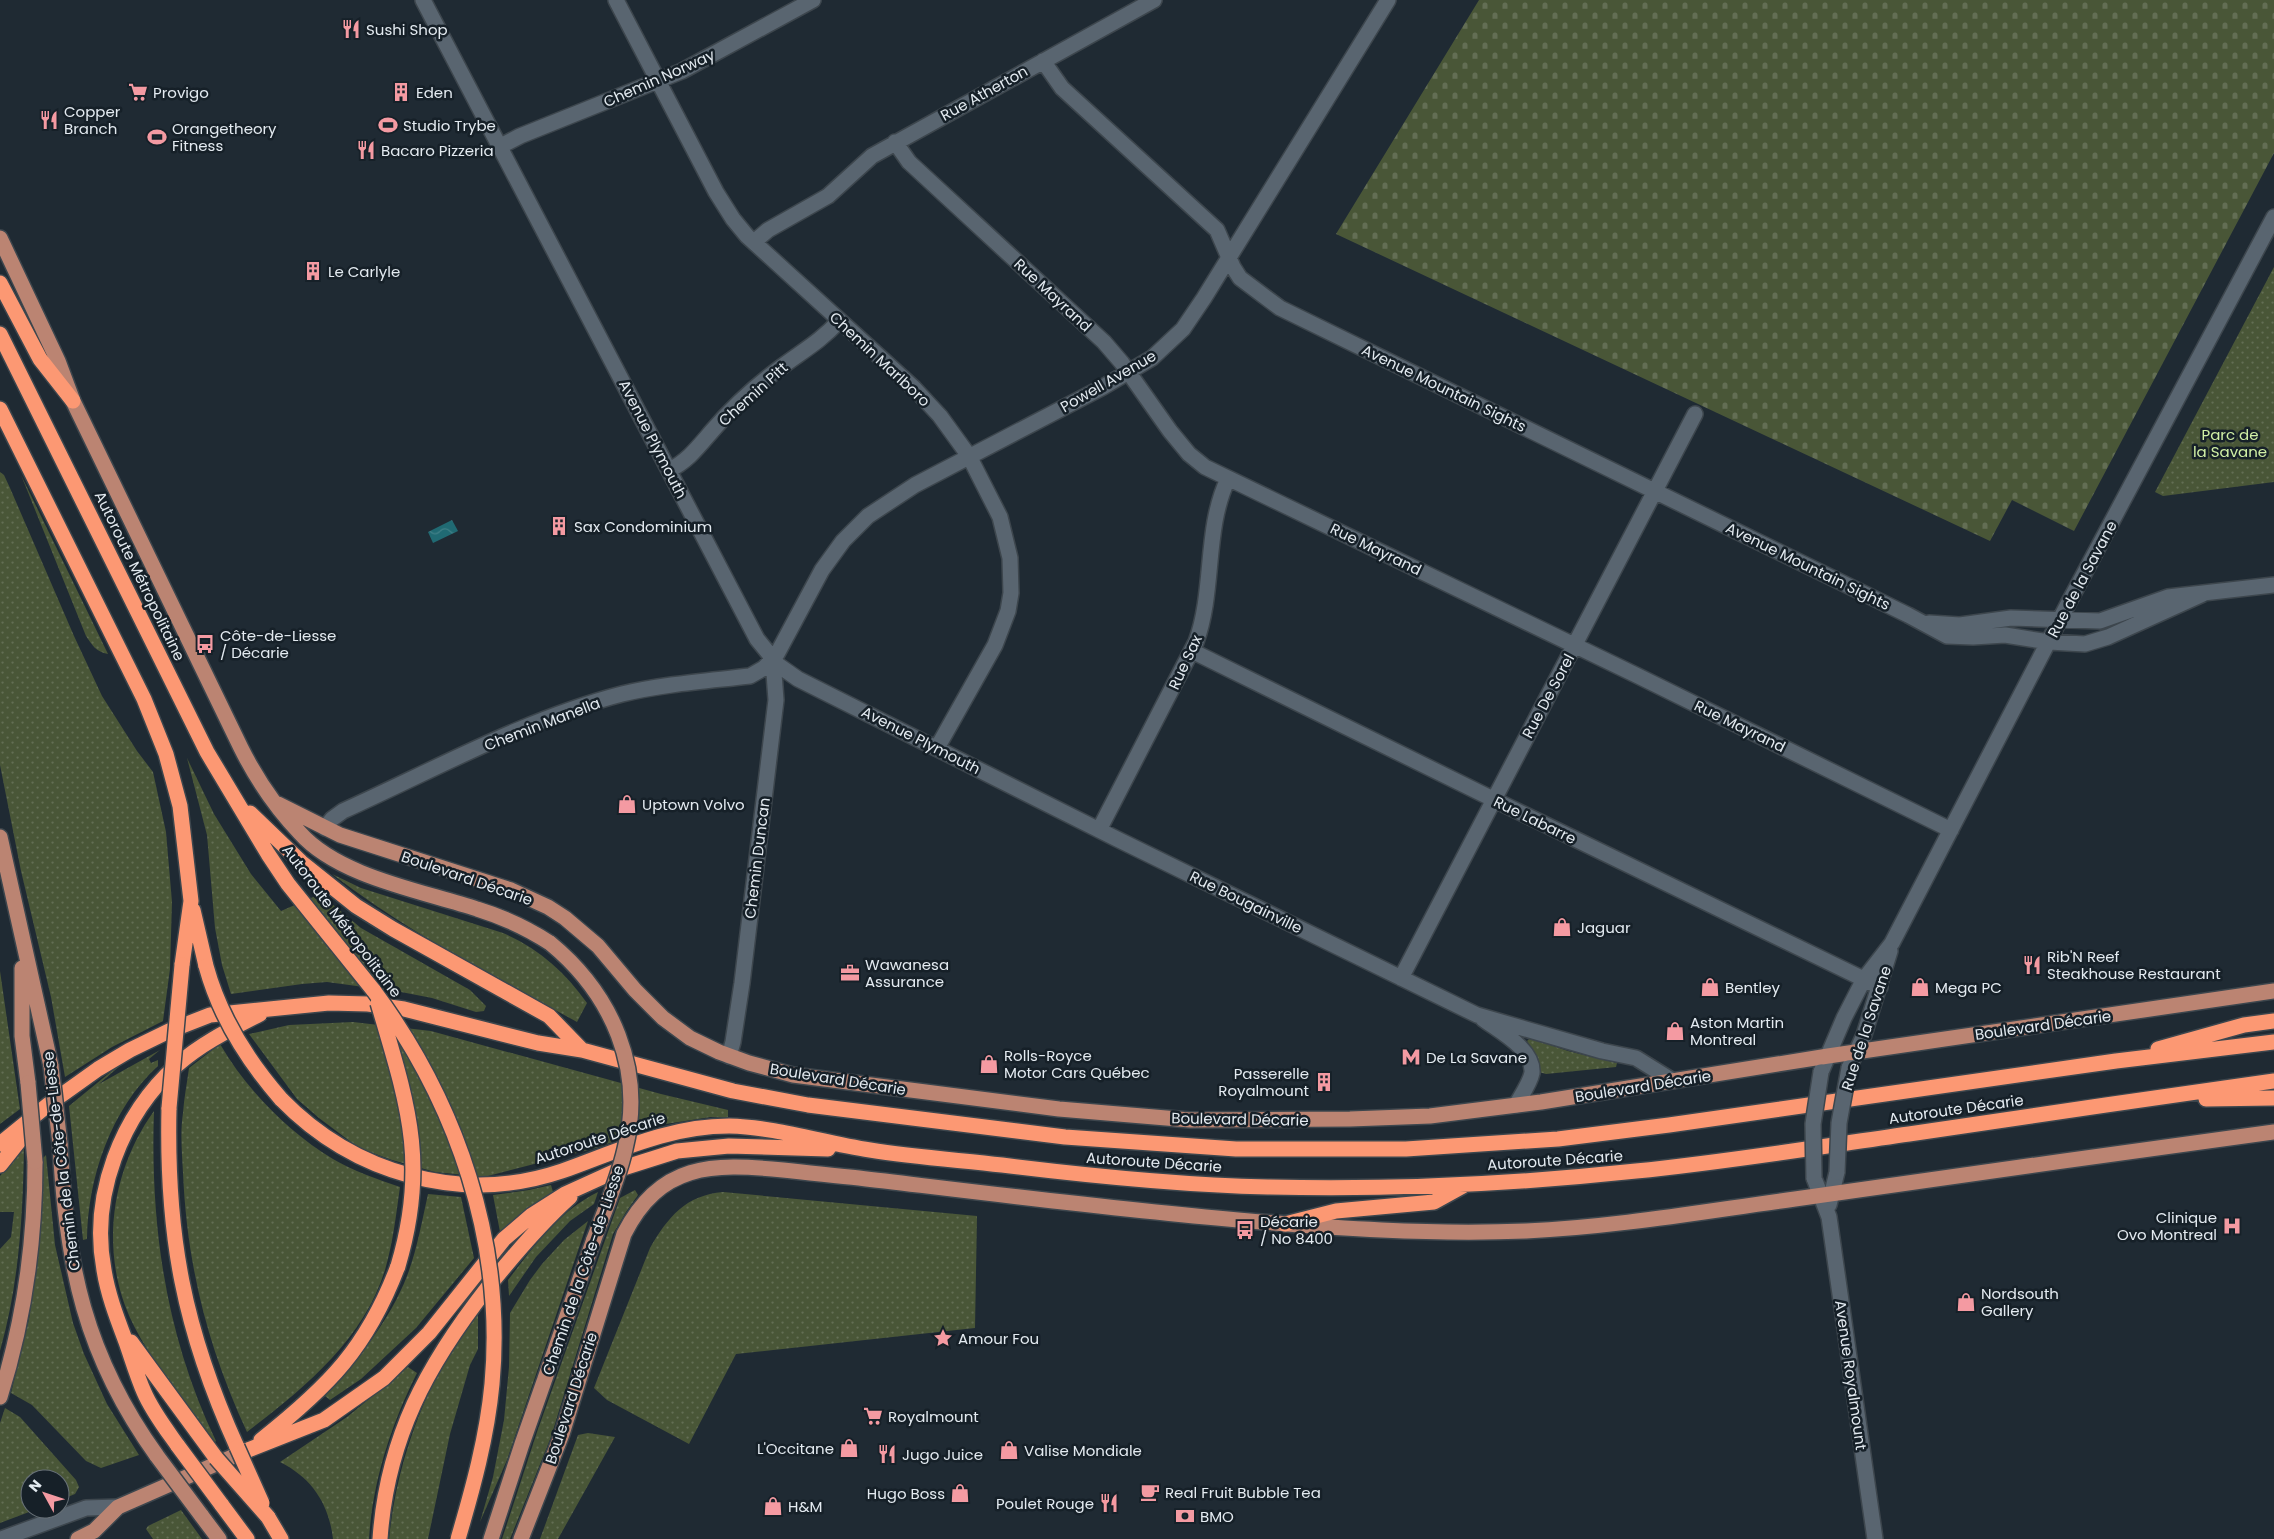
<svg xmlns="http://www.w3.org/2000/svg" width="2274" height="1539" font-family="Poppins,sans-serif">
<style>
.grass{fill:url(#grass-dots)}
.cemetery{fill:url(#cemetery-stones)}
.water{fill:url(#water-waves)}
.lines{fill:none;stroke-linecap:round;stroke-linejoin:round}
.minor-casing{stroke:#3d464d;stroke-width:18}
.major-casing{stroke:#3d464d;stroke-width:18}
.highway-casing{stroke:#3d464d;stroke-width:18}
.minor{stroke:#596570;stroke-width:15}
.major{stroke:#bb8472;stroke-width:15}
.highway{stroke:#fc9873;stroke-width:15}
.minor-bridge-casing{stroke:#3d464d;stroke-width:18;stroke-linecap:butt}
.major-bridge-casing{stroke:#3d464d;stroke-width:18;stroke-linecap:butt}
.highway-bridge-casing{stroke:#3d464d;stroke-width:18;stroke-linecap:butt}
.minor-bridge{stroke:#596570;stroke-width:15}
.major-bridge{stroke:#bb8472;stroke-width:15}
.highway-bridge{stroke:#fc9873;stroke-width:15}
.labels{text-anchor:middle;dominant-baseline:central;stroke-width:5;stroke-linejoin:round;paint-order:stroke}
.poi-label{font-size:15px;fill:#e3eaf0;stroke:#162028;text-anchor:start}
.street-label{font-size:15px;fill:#e3eaf0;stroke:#162028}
.park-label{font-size:15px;fill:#d1f0a6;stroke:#162028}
</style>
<defs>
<pattern id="grass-dots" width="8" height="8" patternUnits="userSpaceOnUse" patternTransform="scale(1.25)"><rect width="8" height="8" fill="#495637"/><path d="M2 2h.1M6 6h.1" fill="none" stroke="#636e54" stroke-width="1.8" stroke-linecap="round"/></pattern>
<pattern id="cemetery-stones" width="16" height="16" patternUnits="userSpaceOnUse" patternTransform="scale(1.25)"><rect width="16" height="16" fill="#495637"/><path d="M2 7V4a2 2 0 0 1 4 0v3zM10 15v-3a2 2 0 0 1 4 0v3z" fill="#636e54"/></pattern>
<pattern id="water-waves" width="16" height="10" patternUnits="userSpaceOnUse" patternTransform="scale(1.25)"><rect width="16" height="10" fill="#206a73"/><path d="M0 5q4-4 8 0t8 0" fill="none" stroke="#407f87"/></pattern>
</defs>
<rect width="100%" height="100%" fill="#1f2a33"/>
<path class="grass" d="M2274,267v215l-111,14 -8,-4z
M0,472l4,3 6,13 64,148 28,60 35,55 16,21 13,60 6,70 -2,67 -7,52 -51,26 -47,30 -14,-80 -30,-126 -21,-106z
M21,475l87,179c-12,-2 -16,-9 -22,-18z
M187,758l27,56 37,60 30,37 39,-17 41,34 109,62 16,16 -2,5 -8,1 -44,-14 -31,-6 -74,-10 -25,2 -71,10 -9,-29 -7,-37 -8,-93z
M332,874l29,14 142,45c35,15 62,39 84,70l-10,19c-83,-46 -170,-90 -245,-148z
M0,971l20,138 -20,15z
M353,1022l78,9 230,63 67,16v8l-17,-1 -52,8 -63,23 -112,29 -49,-5 -43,-12 -33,-12 -40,-30 -22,-19 -48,-65 40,-9z
M152,1038l-53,46 61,-34 -11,9 2,4 7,-3v6c-47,43 -70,111 -71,173l-4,1 -14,-134z
M1530,1038l38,13 49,12 -1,4 -70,7 -7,-2 -2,-16 -10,-15z
M220,1044c26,45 68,88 113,115 20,12 44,20 67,28 -4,28 -7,56 -15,83 -22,71 -82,119 -138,162 -39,-84 -60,-166 -64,-259 -1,-20 -3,-41 0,-60 1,-15 4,-30 6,-45z
M154,1111c-4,115 12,226 62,330l-1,1c-26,-36 -63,-79 -82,-118 -34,-69 -23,-152 21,-213z
M24,1147c-1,69 -5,137 -24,204v-102l11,-12 3,-25h-14v-36z
M46,1155l9,90 18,78 11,31 23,50 32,51 -38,13 -15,-7 -54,-56 -21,-12 18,-74 7,-51 6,-56 -1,-52z
M551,1185l2,7 -25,16 -28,24 -7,-37 36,-5z
M635,1190l3,5 -12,17 -13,22 -62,203 -41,102h-8l35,-107 83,-234z
M598,1192l-4,12 -24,17 -34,36 -27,39 -1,-16c27,-35 50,-68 90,-88z
M723,1192l254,24 -2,112 -239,26 -47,90 -82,-44 -13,-12 56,-140c18,-31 36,-53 73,-56z
M428,1194l33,3 13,61 -58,70 -55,51 -31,21 -5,-4c32,-35 65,-76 82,-120 10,-26 15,-55 21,-82z
M588,1221l-81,239 -27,62 13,-45 11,-57 5,-53 1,-54 20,-33 12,-16 22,-24z
M478,1312v37l-8,16 -20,69 -22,105h-39c5,-50 18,-98 39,-145 13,-28 33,-55 50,-82z
M408,1367l9,6c-26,52 -44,107 -48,166h-36c-4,-35 -21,-61 -53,-77l67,-45z
M5,1408l15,9 56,63 3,7 -4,7 -15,6v-21h-30v30h7l-37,14v-100z
M588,1433l27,4 -57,102h-18l38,-104z
M181,1510l21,29h-49l-7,-10 2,-3z"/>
<path class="cemetery" d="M1479,0h795v153l-200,378 -62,-31 -22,41 -654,-307z"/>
<path class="water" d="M452,520l6,11 -25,12 -5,-11z"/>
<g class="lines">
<g class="minor-casing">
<path id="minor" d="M423,0l334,639 21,26 20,14 319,160 360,176 125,36 34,7 37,23
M616,0l100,192 17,27 14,17 167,152 26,28 29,40 31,61 10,41 1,35 -3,18 -13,34 -58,103
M1043,61l19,27 155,142 16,37 7,11 40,30 628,307 39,21 26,1 32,-2 44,7 36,2 23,-7 95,-43
M895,142l14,20 195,180 18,21 48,68 19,23 16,13 431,208 315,155
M501,146l19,-10 162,-65 131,-71
M754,242l14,-12 60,-34 44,-40 282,-156
M669,470c18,-8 30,-24 43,-39 19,-22 40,-42 64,-60 23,-18 43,-28 63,-50
M1929,623l31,2 51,-7 89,3 68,-24 106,-12
M1192,651l317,156 371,180
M325,828l7,-9 11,-8c91,-41 182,-92 279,-117 42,-10 85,-13 128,-18l14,-8 13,-14 45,-84 21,-29 25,-25 47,-31 188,-98 49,-29 31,-29 21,-31 184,-298
M1099,830l97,-188c19,-52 8,-113 32,-163
M1401,978l294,-564
M1483,1019c16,12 51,30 49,54 -2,10 -11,23 -16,32
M729,1056l4,-14 9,-59 34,-283 -3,-40
M1849,1068l15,-33 26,-84
M1821,1072l23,-54 20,-39 28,-36 177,-341 205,-385
M1814,1178l15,39 46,322
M1829,1205l8,-33
M1,1539l85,-31 32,-1"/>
</g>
<g class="major-casing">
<path id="major" d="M0,238l58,123 15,40 168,347c15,30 36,61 59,85 39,44 123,58 177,76 26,8 50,19 73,34
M278,804l62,31 171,55 37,17 17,11 33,28 37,44 28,28 27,20 29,14 30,11 44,12 266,34 131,11 160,-1 80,-3 111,-14 287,-46 446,-65
M0,837l51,229
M22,968v68l6,47
M60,1144c6,121 25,212 97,312
M0,1397c24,-76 35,-155 35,-235
M201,1515l18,24
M78,1539l16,-8 24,-24 130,-57
M491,1539l31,-95 72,-205
M521,1539l41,-105 62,-200c36,-71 88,-71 159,-64 25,3 50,5 76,8 126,15 252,31 379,42 95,8 192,15 288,11 90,-4 180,-20 269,-32 160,-22 319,-46 479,-67"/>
</g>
<g class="highway-casing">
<path id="highway" d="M0,283l40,76 33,42
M0,334l207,418 61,102 20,30 86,107
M0,409l144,290 22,55 14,52 11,95 -9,64
M250,813l51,49 55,44 37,23 156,87 33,34
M193,910l13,56
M2158,1049l86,-24 30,-4
M281,1099c73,75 181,106 281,72 56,-20 107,-45 167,-45 48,1 94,17 141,24 44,7 88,10 132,15 89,11 177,20 266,22 122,3 246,-3 368,-16 91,-9 182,-24 273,-37 122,-18 243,-36 365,-53
M2206,1099l68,-1
M169,1108c-3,128 15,222 68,339
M0,1144l49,-40 49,-35 32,-19 39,-19 41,-16 119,-12 39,1 36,5 134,34 44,7 151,41 75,14 257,32 171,12h170l152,-10 111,-14 447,-64 158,-19
M0,1165l31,-39
M1285,1224l51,-13 98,-9 29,-16
M131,1342l85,116
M261,1440c68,-54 106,-92 137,-174
M178,1446c-12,-17 -26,-35 -34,-54 -7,-16 -12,-33 -18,-50 -9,-24 -18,-47 -22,-72 -14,-74 17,-155 73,-205 25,-22 54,-36 83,-51
M248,1450l76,-30 60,-42 45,-45 75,-94 28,-24 33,-21 55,-25 57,-18 52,-5 99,3
M221,1504l26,35
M268,1517l13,22
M380,1539c7,-101 47,-174 108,-252 25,-31 52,-63 82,-90"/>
</g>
<use href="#minor" class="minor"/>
<use href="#major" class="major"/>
<use href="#highway" class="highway"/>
<g class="minor-bridge-casing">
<path id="minor-bridge" d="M1837,1172l2,-49 10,-55
M1814,1178l-1,-54 8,-52"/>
</g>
<g class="major-bridge-casing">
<path id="major-bridge" d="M550,943c62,51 95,126 75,206 -7,31 -20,61 -31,90
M51,1066l9,78
M28,1083l7,79
M157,1456l44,59"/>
</g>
<g class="highway-bridge-casing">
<path id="highway-bridge" d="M206,966c14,51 40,93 75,133
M374,991c83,112 131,252 118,393 -5,53 -19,104 -34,155
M378,1003c29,99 51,159 20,263
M169,1108l13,-143
M178,1446l43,58
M237,1447l25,56
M216,1458l52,59"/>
</g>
<use href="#minor-bridge" class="minor-bridge"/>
<use href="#major-bridge" class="major-bridge"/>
<use href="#highway-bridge" class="highway-bridge"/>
</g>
<defs>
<g id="restaurant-bare" transform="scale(1.5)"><path d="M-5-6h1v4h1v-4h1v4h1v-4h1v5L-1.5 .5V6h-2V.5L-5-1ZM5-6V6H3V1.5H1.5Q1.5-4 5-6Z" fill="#f49aa2" stroke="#162028" stroke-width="2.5" paint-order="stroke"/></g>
<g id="supermarket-bare" transform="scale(1.5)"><path d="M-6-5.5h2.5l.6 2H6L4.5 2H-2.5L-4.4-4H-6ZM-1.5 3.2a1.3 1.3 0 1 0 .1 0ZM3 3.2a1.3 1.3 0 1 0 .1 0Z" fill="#f49aa2" stroke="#162028" stroke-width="2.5" paint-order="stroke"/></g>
<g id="building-bare" transform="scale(1.5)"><path d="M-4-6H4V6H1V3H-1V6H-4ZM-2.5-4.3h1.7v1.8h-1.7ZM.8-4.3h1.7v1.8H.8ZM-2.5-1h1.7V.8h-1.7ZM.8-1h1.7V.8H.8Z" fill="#f49aa2" stroke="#162028" stroke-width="2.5" paint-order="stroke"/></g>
<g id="stadium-bare" transform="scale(1.5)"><path d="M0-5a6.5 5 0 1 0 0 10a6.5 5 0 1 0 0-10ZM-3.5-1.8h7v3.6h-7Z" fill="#f49aa2" stroke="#162028" stroke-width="2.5" paint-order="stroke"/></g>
<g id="bus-bare" transform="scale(1.5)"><path d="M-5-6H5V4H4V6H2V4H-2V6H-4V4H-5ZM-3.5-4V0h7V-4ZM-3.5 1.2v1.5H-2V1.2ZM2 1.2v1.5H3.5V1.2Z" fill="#f49aa2" stroke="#162028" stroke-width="2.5" paint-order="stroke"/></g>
<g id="shop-bare" transform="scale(1.5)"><path d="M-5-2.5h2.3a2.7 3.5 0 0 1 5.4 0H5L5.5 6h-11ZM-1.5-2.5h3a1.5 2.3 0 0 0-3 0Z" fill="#f49aa2" stroke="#162028" stroke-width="2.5" paint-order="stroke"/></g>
<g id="office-bare" transform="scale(1.5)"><path d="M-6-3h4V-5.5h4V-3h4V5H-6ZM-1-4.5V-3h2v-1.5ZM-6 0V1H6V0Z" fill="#f49aa2" stroke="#162028" stroke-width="2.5" paint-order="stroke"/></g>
<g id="metro-bare" transform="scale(1.5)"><path d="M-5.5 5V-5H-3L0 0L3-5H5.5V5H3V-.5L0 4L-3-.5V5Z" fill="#f49aa2" stroke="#162028" stroke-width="2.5" paint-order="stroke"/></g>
<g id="hospital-bare" transform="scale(1.5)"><path d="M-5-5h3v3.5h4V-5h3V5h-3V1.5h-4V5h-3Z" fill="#f49aa2" stroke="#162028" stroke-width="2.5" paint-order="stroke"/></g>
<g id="sight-bare" transform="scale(1.5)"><path d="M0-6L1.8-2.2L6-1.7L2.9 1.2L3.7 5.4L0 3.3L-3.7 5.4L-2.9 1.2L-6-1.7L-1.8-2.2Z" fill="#f49aa2" stroke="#162028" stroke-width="2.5" paint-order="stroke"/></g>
<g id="cafe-bare" transform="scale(1.5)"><path d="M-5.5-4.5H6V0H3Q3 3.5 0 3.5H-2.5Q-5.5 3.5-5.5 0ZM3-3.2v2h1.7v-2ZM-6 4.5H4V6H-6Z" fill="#f49aa2" stroke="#162028" stroke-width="2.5" paint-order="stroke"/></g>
<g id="bank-bare" transform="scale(1.5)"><path d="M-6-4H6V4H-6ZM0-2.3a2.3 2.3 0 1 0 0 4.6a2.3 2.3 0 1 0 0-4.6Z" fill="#f49aa2" stroke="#162028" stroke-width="2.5" paint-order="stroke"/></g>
</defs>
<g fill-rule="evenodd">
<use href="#restaurant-bare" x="351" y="29"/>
<use href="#supermarket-bare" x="138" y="92"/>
<use href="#building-bare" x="401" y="92"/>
<use href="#restaurant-bare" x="49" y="120"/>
<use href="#stadium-bare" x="388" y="125"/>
<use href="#stadium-bare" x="157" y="137"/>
<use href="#restaurant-bare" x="366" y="150"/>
<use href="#building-bare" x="313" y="271"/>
<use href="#building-bare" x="559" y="526"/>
<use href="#bus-bare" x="205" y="644"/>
<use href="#shop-bare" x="627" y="804"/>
<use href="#shop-bare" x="1562" y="927"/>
<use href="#restaurant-bare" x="2032" y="965"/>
<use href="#office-bare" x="850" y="973"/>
<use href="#shop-bare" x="1710" y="987"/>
<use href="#shop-bare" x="1920" y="987"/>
<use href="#shop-bare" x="1675" y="1031"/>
<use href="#metro-bare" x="1411" y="1057"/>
<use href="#shop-bare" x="989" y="1064"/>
<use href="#building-bare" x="1324" y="1082"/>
<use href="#hospital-bare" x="2232" y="1226"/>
<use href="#bus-bare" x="1245" y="1230"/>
<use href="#shop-bare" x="1966" y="1302"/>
<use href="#sight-bare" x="943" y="1338"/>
<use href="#supermarket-bare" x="873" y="1416"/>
<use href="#shop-bare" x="849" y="1448"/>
<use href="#shop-bare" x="1009" y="1450"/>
<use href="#restaurant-bare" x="887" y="1454"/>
<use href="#cafe-bare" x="1150" y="1492"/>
<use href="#shop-bare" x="960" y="1493"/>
<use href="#restaurant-bare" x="1109" y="1503"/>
<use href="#shop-bare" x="773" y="1506"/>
<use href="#bank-bare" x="1185" y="1516"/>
</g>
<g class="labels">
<g class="poi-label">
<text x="366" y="29">Sushi Shop</text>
<text x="153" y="92">Provigo</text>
<text x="416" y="92">Eden</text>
<text x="64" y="111">Copper<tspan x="64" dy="17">Branch</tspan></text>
<text x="403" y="125">Studio Trybe</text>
<text x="172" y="128">Orangetheory<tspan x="172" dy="17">Fitness</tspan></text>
<text x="381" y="150">Bacaro Pizzeria</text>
<text x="328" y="271">Le Carlyle</text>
<text x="574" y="526">Sax Condominium</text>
<text x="220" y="635">Côte-de-Liesse<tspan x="220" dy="17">/ Décarie</tspan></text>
<text x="642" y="804">Uptown Volvo</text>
<text x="1577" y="927">Jaguar</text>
<text x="2047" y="956">Rib'N Reef<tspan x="2047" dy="17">Steakhouse Restaurant</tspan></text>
<text x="865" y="964">Wawanesa<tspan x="865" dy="17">Assurance</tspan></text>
<text x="1725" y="987">Bentley</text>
<text x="1935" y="987">Mega PC</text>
<text x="1690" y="1022">Aston Martin<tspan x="1690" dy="17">Montreal</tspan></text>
<text x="1004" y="1055">Rolls-Royce<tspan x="1004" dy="17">Motor Cars Québec</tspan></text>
<text x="1426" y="1057">De La Savane</text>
<text x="1309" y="1073" text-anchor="end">Passerelle<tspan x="1309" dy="17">Royalmount</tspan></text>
<text x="2217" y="1217" text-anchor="end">Clinique<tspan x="2217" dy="17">Ovo Montreal</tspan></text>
<text x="1260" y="1221">Décarie<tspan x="1260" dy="17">/ No 8400</tspan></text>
<text x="1981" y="1293">Nordsouth<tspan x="1981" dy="17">Gallery</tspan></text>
<text x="958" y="1338">Amour Fou</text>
<text x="888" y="1416">Royalmount</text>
<text x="834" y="1448" text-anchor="end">L'Occitane</text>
<text x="1024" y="1450">Valise Mondiale</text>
<text x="902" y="1454">Jugo Juice</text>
<text x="1165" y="1492">Real Fruit Bubble Tea</text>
<text x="945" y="1493" text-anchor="end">Hugo Boss</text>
<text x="1094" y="1503" text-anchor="end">Poulet Rouge</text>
<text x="788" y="1506">H&amp;M</text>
<text x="1200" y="1516">BMO</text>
</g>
<g class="street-label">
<text transform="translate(659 78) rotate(-24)">Chemin Norway</text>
<text transform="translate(984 93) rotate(-29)">Rue Atherton</text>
<text transform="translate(1053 295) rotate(43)">Rue Mayrand</text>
<text transform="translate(880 359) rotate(43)">Chemin Marlboro</text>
<text transform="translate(1108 381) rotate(-30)">Powell Avenue</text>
<text transform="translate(1444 388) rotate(26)">Avenue Mountain Sights</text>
<text transform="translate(753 394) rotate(-42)">Chemin Pitt</text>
<text transform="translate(653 439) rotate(63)">Avenue Plymouth</text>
<text transform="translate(1376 549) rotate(26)">Rue Mayrand</text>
<text transform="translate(1808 566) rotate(26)">Avenue Mountain Sights</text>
<text transform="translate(140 576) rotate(64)">Autoroute Métropolitaine</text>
<text transform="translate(2082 579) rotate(-62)">Rue de la Savane</text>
<text transform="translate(1185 662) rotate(-65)">Rue Sax</text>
<text transform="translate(1548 696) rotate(-62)">Rue De Sorel</text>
<text transform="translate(542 724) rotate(-21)">Chemin Manella</text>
<text transform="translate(1740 726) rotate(26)">Rue Mayrand</text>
<text transform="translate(921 740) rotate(27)">Avenue Plymouth</text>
<text transform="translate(1535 820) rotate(26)">Rue Labarre</text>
<text transform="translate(757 858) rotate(-83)">Chemin Duncan</text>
<text transform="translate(467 878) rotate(19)">Boulevard Décarie</text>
<text transform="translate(1246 902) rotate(26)">Rue Bougainville</text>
<text transform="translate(342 921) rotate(53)">Autoroute Métropolitaine</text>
<text transform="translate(2043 1025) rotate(-8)">Boulevard Décarie</text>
<text transform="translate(1866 1028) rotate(-72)">Rue de la Savane</text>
<text transform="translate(838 1079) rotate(9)">Boulevard Décarie</text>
<text transform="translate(1643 1086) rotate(-9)">Boulevard Décarie</text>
<text transform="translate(1956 1109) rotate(-8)">Autoroute Décarie</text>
<text transform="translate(1240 1119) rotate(1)">Boulevard Décarie</text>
<text transform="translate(600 1138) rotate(-18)">Autoroute Décarie</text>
<text transform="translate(1555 1160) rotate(-4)">Autoroute Décarie</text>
<text transform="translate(61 1161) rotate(-97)">Chemin de la Côte-de-Liesse</text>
<text transform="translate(1154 1162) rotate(4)">Autoroute Décarie</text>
<text transform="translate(583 1270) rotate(-71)">Chemin de la Côte-de-Liesse</text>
<text transform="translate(1851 1375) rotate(82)">Avenue Royalmount</text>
<text transform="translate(571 1398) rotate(-72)">Boulevard Décarie</text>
</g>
<g class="park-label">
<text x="2230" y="434">Parc de<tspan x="2230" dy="17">la Savane</tspan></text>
</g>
</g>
<g transform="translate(45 1494) rotate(310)"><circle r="24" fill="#162028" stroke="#687178"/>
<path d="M0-4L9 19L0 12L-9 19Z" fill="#f49aa2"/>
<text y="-8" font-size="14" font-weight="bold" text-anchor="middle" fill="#e3eaf0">N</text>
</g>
</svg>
